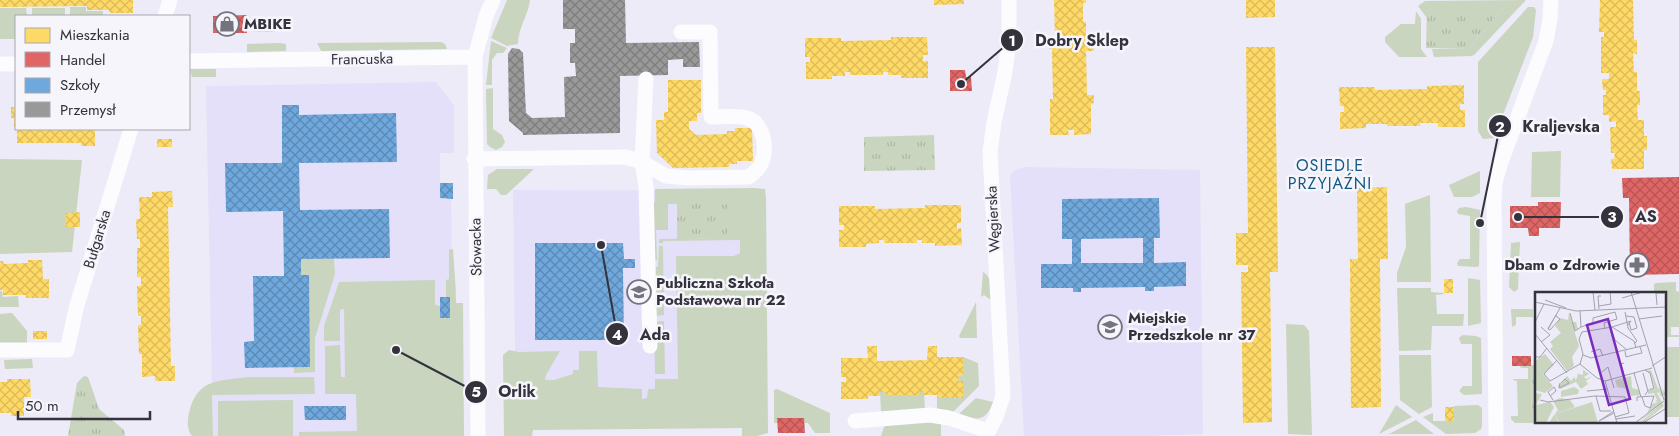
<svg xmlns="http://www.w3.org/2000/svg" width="1679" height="436" font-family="Jost,sans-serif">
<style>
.built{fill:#e4e0fa}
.grass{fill:#c9d5be}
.park{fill:url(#park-tufts)}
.homes{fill:url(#homes-cross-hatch)}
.shops{fill:url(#shops-cross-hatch)}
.schools{fill:url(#schools-cross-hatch);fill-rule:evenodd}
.industry{fill:url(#industry-cross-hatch)}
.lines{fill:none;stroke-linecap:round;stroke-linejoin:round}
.street{stroke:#fcfcfe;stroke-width:15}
.labels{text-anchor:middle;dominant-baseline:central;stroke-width:5;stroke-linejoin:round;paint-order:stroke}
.poi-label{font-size:15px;font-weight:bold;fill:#34323d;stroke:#f6f5fb;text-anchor:start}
.street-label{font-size:15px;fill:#34323d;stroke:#f6f5fb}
.neighbourhood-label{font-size:16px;letter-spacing:1px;fill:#125886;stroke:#f6f5fb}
.inset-road{fill:none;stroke:#a2a1ad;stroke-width:1}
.view{fill:#7b2cbf;fill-opacity:0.15;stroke:#7b2cbf;stroke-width:2.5}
.inset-edge{fill:none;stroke:#34323d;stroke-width:2.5}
.leader{fill:none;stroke:#34323d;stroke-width:2}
.callout-dot{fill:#34323d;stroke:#f6f5fb;stroke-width:2}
.mark-label{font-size:15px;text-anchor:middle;font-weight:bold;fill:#fff}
.callout-label{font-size:16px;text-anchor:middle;font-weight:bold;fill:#34323d;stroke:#f6f5fb;stroke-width:5;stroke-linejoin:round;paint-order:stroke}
</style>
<defs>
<pattern id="park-tufts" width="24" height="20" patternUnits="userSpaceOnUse" patternTransform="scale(1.25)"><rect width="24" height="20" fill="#c9d5be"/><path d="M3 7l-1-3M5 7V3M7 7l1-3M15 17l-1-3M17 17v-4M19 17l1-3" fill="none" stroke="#adb7a4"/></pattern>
<pattern id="homes-cross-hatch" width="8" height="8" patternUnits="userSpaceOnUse" patternTransform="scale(1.25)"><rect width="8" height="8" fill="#ffd966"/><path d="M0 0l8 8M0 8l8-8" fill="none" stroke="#dbbb59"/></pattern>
<pattern id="shops-cross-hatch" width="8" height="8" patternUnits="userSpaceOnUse" patternTransform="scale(1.25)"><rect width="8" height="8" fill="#e06666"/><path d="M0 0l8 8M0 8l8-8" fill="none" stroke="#b65555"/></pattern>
<pattern id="schools-cross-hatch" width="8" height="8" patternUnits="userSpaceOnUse" patternTransform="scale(1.25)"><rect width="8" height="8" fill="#6fa8dc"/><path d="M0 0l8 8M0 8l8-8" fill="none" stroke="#5c89b4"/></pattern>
<pattern id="industry-cross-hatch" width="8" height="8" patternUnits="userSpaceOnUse" patternTransform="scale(1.25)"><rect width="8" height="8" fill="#999"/><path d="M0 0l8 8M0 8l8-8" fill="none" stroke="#7e7d7e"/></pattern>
</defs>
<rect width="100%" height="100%" fill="#ecebf7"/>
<path class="built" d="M436,82l18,23v48h-14v45l11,1 4,237h-242l-7,-350z
M1026,167l174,3 3,264 -59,2h-120l-14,-261 7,-6z
M513,190l248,1 4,228 -249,3z"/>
<path class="grass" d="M507,0h23c-2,16 -12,28 -12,44l-11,2 -16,-8z
M1526,0l-52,55 -3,1 -37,1 -2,-8h37l33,-40h-75v9l-9,-12 7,-5z
M70,7h16v4h17v5h-33z
M1528,7h6l2,3 -3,27 -39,101 -11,1 -5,-8v-69z
M0,8h26l1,8h-11v23h-16z
M32,8h33v8h-33z
M1416,11l5,8v30l6,8h-28l-14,-15v-5l16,-13h14z
M491,41l16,7 -4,5h-6l-5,7v25h-6z
M441,42l4,2 2,5 -126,2 -4,-8z
M280,43l6,1v7l-39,1v-8z
M190,69h26v8h-24z
M493,88v41l9,6 3,7 -3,5 -6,3 -6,-3 -3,-3 -1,-55z
M1561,151l-1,46h-29l1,-45z
M0,159l82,1 -10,92 -72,2z
M497,169h37l-28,26h-5l-5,-6h-9l1,-14z
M1480,171v22l-8,4h-18l-5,-12z
M754,188l11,1 1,9 2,235 -11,3h-15v-8l-209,2 -1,6h-28l-1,-81 6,-5 10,2 41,-1 -14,24 -1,5h9l19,-6v-4h6v-19h18l1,36 44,2v10l5,-1 1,-9h7v-10h23l-2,-123h58l6,-3v-13l-77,1v2h-4v-4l68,-1 1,-34h-60v26h-12l1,30 -5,1v-56l3,-3v-13z
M1430,195l1,87h-34v-9l9,-26 -1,-43z
M1466,207l14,3 -1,56 -2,1 -19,-1 -1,-3 3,-4h10v-43l-12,-2 -1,-3 2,-3z
M1520,242l-2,47 -4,3 -5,-5 2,-44z
M659,246h4l1,69 -11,1v-49h5z
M453,249c1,19 3,35 3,54h7l1,133h-165v-4l58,-1 -1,-37h-31v-48l15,-1 1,32h4l-1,-68 -4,1v31h-16v-15l15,-44 96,-2v25l5,1v12h9l-3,-21v-17l3,-1v-29z
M334,258l1,16 -20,64v34l-21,1v-6l16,-1 -1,-90 -8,-1v-16z
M983,272c10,6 8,19 9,29l-8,-6 -3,2z
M1468,278l12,2 1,43 -13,3z
M1676,282v9l3,1v35h-8v8h8v2h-14v-43l-11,-1v-9l2,-1z
M1397,288h34v4l13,1v1l-8,1 1,19h27l-1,12h-31l-1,24 -32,1z
M0,291h2l1,6 15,-1 1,11h-19z
M976,302l1,36h-17l-1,-2z
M1511,309h22v8h-17v8l-4,2z
M12,313l15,18v14h-27v-31z
M664,321l1,53h-10l-1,-52z
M1286,324l18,1 5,6 3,104 -24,-1z
M1463,335l13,1 5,2 1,56 -18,1 -5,-4 4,-5h9v-42h-11l-2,-6 2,-2z
M1665,347h14v70h-14z
M1399,355h32l1,52 -13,7 -19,-14z
M963,357l15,6 1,23 -26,26 -16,-1v-13h26v-17h-5l1,-5 4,-1z
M32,359l1,9 -28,1 -1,-9z
M1520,366h11l1,51 3,1v5h-20l-4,-4v-3h7l-1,-35 -4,-1v-1h15v-11h-7z
M249,377h65l1,17 -103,1 1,41h-21c-5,-6 -5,-15 -3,-23 8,-35 30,-32 60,-36z
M777,389l53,24v20h-15l-7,-10h-4v-5h-27v5h-3v-33z
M880,392h6v3h32l1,-3h5l1,19 -44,1z
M976,398l17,4c-8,21 -16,18 -34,12z
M293,400v36h-75v-35z
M1396,405l16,12 -33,17z
M1478,405l4,3v18l-1,3 -6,4 -29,1 -23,-17 10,-4v8h21v-15z
M1416,420l18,14h-45z
M892,421l49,1v14h-60l3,-9z"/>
<path class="park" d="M1427,9h75l-33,40 -43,-1z
M934,135l1,35 -71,1v-34z
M677,203l51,1v34l-51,1z
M1531,365h5v53h-4z
M84,376l4,1 11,32 25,21 1,6h-57l9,-53z"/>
<path class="homes" d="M0,0h133v13h-23l-1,-3h-22v-4l-87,1z
M934,0h30v4l-30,1z
M1054,0h32v3h-3v19h3v16h3l1,5h4v8h-8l1,44h7v8l-3,1v30l-17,1v-5h-6l1,5h-19v-36h3l-1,-50h-3v-11h6z
M1246,0h29v17l-29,1z
M1600,0h33l1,40h3v14l-4,-1 1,19h3v19h3v14h-3l1,15h6v16h3v14h-3v19h-32l-1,-10h3l1,-6h-4l-1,-26h6v-6l-7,1v-7h-6v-20h3v-5h-3l-1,-11h7v-6h-8v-36h3v-5h-5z
M252,19h23v13h-22z
M891,37h36l1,18h-5v6h5v17h-27v-3h-13v-3h-5v3h-33v-3h-5v4h-13v3h-26v-17h4v-5h-5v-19h36v3l50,-1z
M1246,47h29l3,225h-8l2,150 -29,1 -2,-151h7v-7h-12v-32h12z
M668,80h33v33h-4v8h-8v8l7,6 31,-1v-3h8v-3h17l1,33h-16v3h-8v3l-56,1 -16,-15 -1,-33h8v-8h4z
M1464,85v19h-4v6h5v17h-27v-4h-18v3h-33v-2h-21v4l-26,1v-17h4v-6h-4l-1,-19h36v3l52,-1v-3z
M11,107h5v21l-2,-1v-9h-3z
M17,129h78v17h-14v-3h-64z
M157,139h15v8h-15z
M1387,187l1,72h-8l1,148 -30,1 -1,-149h8l-1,-71z
M172,191l1,16h-5l3,159h4v15h-20v-5l-13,1v-23h-3l-1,-29h3v-9h-3l-1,-30h4v-9h-4v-29h3v-9h-3l-1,-20h4l-1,-22h13v-5z
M925,205h36v18h-4v6l4,-1 1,17 -27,1v-3h-13v-3h-5v3h-33v-3h-5v3l-13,1v3h-27v-17h5v-5h-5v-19h36v3l50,-1z
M80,212v15h-14v-14z
M28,260h14l1,19h6v19h-23v-3h-23v-5h-3v-29h3l1,3 24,-1z
M1444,279h9v14h-9z
M33,331h14v8h-14z
M867,346h10v15l50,-1 1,-14h9v11h26v19h-4l-1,5h5v17h-26v-3h-13v-3h-5v3h-33v-3h-6v4h-12v3h-27v-17h5v-5h-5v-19h27z
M7,379h23l1,18h-7v19h-13v-3h-11v-31h7z
M1445,407h9v14h-9z"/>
<path class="shops" d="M247,15v18h-34v-17z
M950,70h15l1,7h5l1,14h-22z
M1679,177v97l-49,1 -1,-77h-6l-1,-20z
M1538,202h23l-1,26h-21v8h-10l-1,-8h-18v-22h28z
M1512,356h19v10h-19z
M777,418h27l1,15h-27z"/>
<path class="schools" d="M282,105h17v10l97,-2 1,49 -98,1 1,47 89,-1 1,49 -89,1v16h8l1,92 -65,1 -1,-26 10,-1 -1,-65h31l-1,-65 -57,1 -1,-49h57z
M440,183h13v16l-13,-1z
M1159,198l1,40h-6v25l32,-1v24l-32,1v4h-9v-4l-64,1v4h-8v-4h-32v-24h31v-25h-10v-40zM1143,238v25h-62v-24z
M535,243h88l1,16h11v9h-12l1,72h-89z
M440,297h10v21h-10z
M304,406h42v14h-41z"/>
<path class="industry" d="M563,0h62l1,43 73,-1 1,25h-17v-8l-15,1v15l-48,1v57l-97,2v-2l-14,-12 -1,-67 4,-6 7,1 4,4 3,60 6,5 33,-1 -1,-40 12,-1 -1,-13h-5v-20h5v-14h-12z"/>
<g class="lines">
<path class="street" d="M165,16l5,-16
M189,61l286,-4
M0,64h16
M646,79l-4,83 4,24 4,160
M474,159l152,-2 16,5 24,14 22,2 61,-1c3,-3 9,-7 11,-11 8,-14 5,-43 -13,-48 -9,-3 -26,-1 -36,-1l-1,-85h-29
M0,350h67l10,-45 54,-176
M855,421l75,-6 19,3 39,13
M478,436l-3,-379 11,-41 7,-16
M986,436l10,-19 7,-21 -13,-244 4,-30 11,-50 4,-31v-41
M1496,436l-2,-233 1,-20 5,-18 46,-124 4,-22 1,-19"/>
</g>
<defs>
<g id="shop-ring" transform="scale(1.25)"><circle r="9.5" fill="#f6f5fb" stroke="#74737e" stroke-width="1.5"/><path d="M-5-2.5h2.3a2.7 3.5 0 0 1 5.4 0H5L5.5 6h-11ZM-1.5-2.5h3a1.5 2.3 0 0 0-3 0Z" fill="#74737e"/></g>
<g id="pharmacy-ring" transform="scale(1.25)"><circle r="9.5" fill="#f6f5fb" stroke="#74737e" stroke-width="1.5"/><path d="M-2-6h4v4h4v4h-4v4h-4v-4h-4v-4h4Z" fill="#74737e"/></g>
<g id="school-ring" transform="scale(1.25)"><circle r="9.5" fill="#f6f5fb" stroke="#74737e" stroke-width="1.5"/><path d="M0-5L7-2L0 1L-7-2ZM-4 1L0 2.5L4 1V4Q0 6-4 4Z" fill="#74737e"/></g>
</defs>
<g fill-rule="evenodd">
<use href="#shop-ring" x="227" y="24"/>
<use href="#pharmacy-ring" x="1637" y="265"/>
<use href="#school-ring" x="639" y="292"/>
<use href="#school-ring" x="1110" y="327"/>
</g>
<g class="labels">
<g class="poi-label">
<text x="244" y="24">MBIKE</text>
<text x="1620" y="265" text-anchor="end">Dbam o Zdrowie</text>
<text x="656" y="283">Publiczna Szkoła<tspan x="656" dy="17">Podstawowa nr 22</tspan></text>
<text x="1128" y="318">Miejskie<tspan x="1128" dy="17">Przedszkole nr 37</tspan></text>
</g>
<g class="street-label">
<text transform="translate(362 59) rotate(-1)">Francuska</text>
<text transform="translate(993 219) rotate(-93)">Węgierska</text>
<text transform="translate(97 239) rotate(-73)">Bułgarska</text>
<text transform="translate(476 247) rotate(-91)">Słowacka</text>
</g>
<g class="neighbourhood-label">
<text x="1330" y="165">OSIEDLE<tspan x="1330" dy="18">PRZYJAŹNI</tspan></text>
</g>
</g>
<g transform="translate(1535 292)">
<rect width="131" height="131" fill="#ecebf7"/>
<path d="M48,78l6,4 -5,3 2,2 6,-3 -6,5 2,3 -7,5 -5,-7 -18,8 2,-1 -2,-3 9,-10 4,5 3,-4 2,3 2,-6 5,1zM116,78l9,24 -2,-7 6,6 -5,-9 7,10 -5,3 -2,-5 -2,1 7,13 -21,17h-4l22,-16 -24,16 23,-18 -13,8 5,-9 6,-2 -3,-1 2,-1 -3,-7 -6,1v-5l7,1 -4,-16 -5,-3zM96,84l1,12 7,2 1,5 -9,1 -3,-7 -11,-2 -2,-7zM39,95l5,3 -1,4 -17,3v-6z" fill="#c9d5be"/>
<path d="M10,62l9,11 -11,9 10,12 -8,7 -10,-3v-29zM0,101l7,1 -6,11 14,-3 4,5 -8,16h-11zM25,106l10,2 5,7 -20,7 3,9h-9l5,-8 4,-5 -5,-9z" fill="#c9d5be"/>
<path d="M34,20l3,10h4l2,7 -4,1 5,16 -7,11 2,9 -7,5 -17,-22 3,-3 -3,-4 11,-9 -6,-7 5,-8 8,2z" fill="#c9d5be"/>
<path d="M57,110l6,21h-39l-4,-9z" fill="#c9d5be"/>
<path class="inset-road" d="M58,0l2,18M96,0l33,108M87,6l21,-6M10,8l21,8M0,10l41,9 91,-4M122,13l-1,-12h8M64,14l12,-2 -1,-12M64,17l-1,-13h3M45,19l1,16M90,20l3,16 9,13 -2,2M35,21l5,18 6,-4M21,23l1,2 3,2 -10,11 -2,-1 12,-21M91,24l8,1 3,11 -6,2 -2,-8M104,27l23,-3M0,30l9,-18M6,35l9,8 -9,7M46,35l12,-4v-5l22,-6 2,7 -13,4 1,6M77,35l19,-6 -3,4M76,36l4,12 12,10M13,37l8,-14M47,40l30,-5 22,14 2,7M0,42l32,39M90,59l1,6 7,-2 9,-2 -2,-6M56,60l9,-3 3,7M48,63l8,3 55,-13M0,65h5l7,-9M22,68l-13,14 6,7 30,-17M89,71l-3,1 3,12M45,72l3,-10 -4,-15 3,-7M45,72l17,14 8,3M117,74l15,-10M110,78l5,3 4,16h-4M67,80l6,-5 6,21M99,81l7,24M108,81l5,18 -3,4M70,89l47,-13M70,89l12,42M25,91l-1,5 10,-5 -4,-4 -4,4M52,99l21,-2M15,104l6,-5 -2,-4 -6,5 5,8M61,104l4,15h11M5,108l8,2 47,-6 30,1 4,16 -14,4M102,109v-4l17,-1 -4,12 -5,-2 -3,-9M79,119l-15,10 15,-8M81,127l19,-3M100,131l29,-22M108,131l22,-14"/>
<path class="view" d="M73,27l22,80 -21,6 -22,-80z"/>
<rect width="131" height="131" class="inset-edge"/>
</g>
<path class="leader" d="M961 84L1012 40M1480 223L1500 126M1518 217L1612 217M601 245L617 334M396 350L476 392"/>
<g class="callout-dot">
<circle cx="961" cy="84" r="5"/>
<circle cx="1480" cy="223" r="5"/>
<circle cx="1518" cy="217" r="5"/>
<circle cx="601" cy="245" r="5"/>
<circle cx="396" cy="350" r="5"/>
<circle cx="1012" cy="40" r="12"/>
<circle cx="1500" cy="126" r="12"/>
<circle cx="1612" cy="217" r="12"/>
<circle cx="617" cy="334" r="12"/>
<circle cx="476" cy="392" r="12"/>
</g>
<g class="mark-label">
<text x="1012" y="46">1</text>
<text x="1500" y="132">2</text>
<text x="1612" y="222">3</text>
<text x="617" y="340">4</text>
<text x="476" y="397">5</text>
</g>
<g class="callout-label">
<text x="1082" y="46">Dobry Sklep</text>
<text x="1561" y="132">Kraljevska</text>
<text x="1646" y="222">AS</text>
<text x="655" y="340">Ada</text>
<text x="517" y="397">Orlik</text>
</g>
<rect x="15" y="15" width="175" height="115" fill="#f6f5fb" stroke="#a8a7af"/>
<rect x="25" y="28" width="25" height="15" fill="#ffd966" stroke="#a8a7af"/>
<text x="60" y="40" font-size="15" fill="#34323d">Mieszkania</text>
<rect x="25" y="52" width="25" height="15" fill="#e06666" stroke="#a8a7af"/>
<text x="60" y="65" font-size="15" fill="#34323d">Handel</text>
<rect x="25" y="78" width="25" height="15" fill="#6fa8dc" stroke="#a8a7af"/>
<text x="60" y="90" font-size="15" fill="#34323d">Szkoły</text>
<rect x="25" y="102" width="25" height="15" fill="#999999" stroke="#a8a7af"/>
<text x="60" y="115" font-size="15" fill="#34323d">Przemysł</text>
<path d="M18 411v8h132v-8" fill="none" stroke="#34323d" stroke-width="2.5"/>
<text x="25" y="411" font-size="15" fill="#34323d" stroke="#f6f5fb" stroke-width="4" paint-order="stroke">50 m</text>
</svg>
